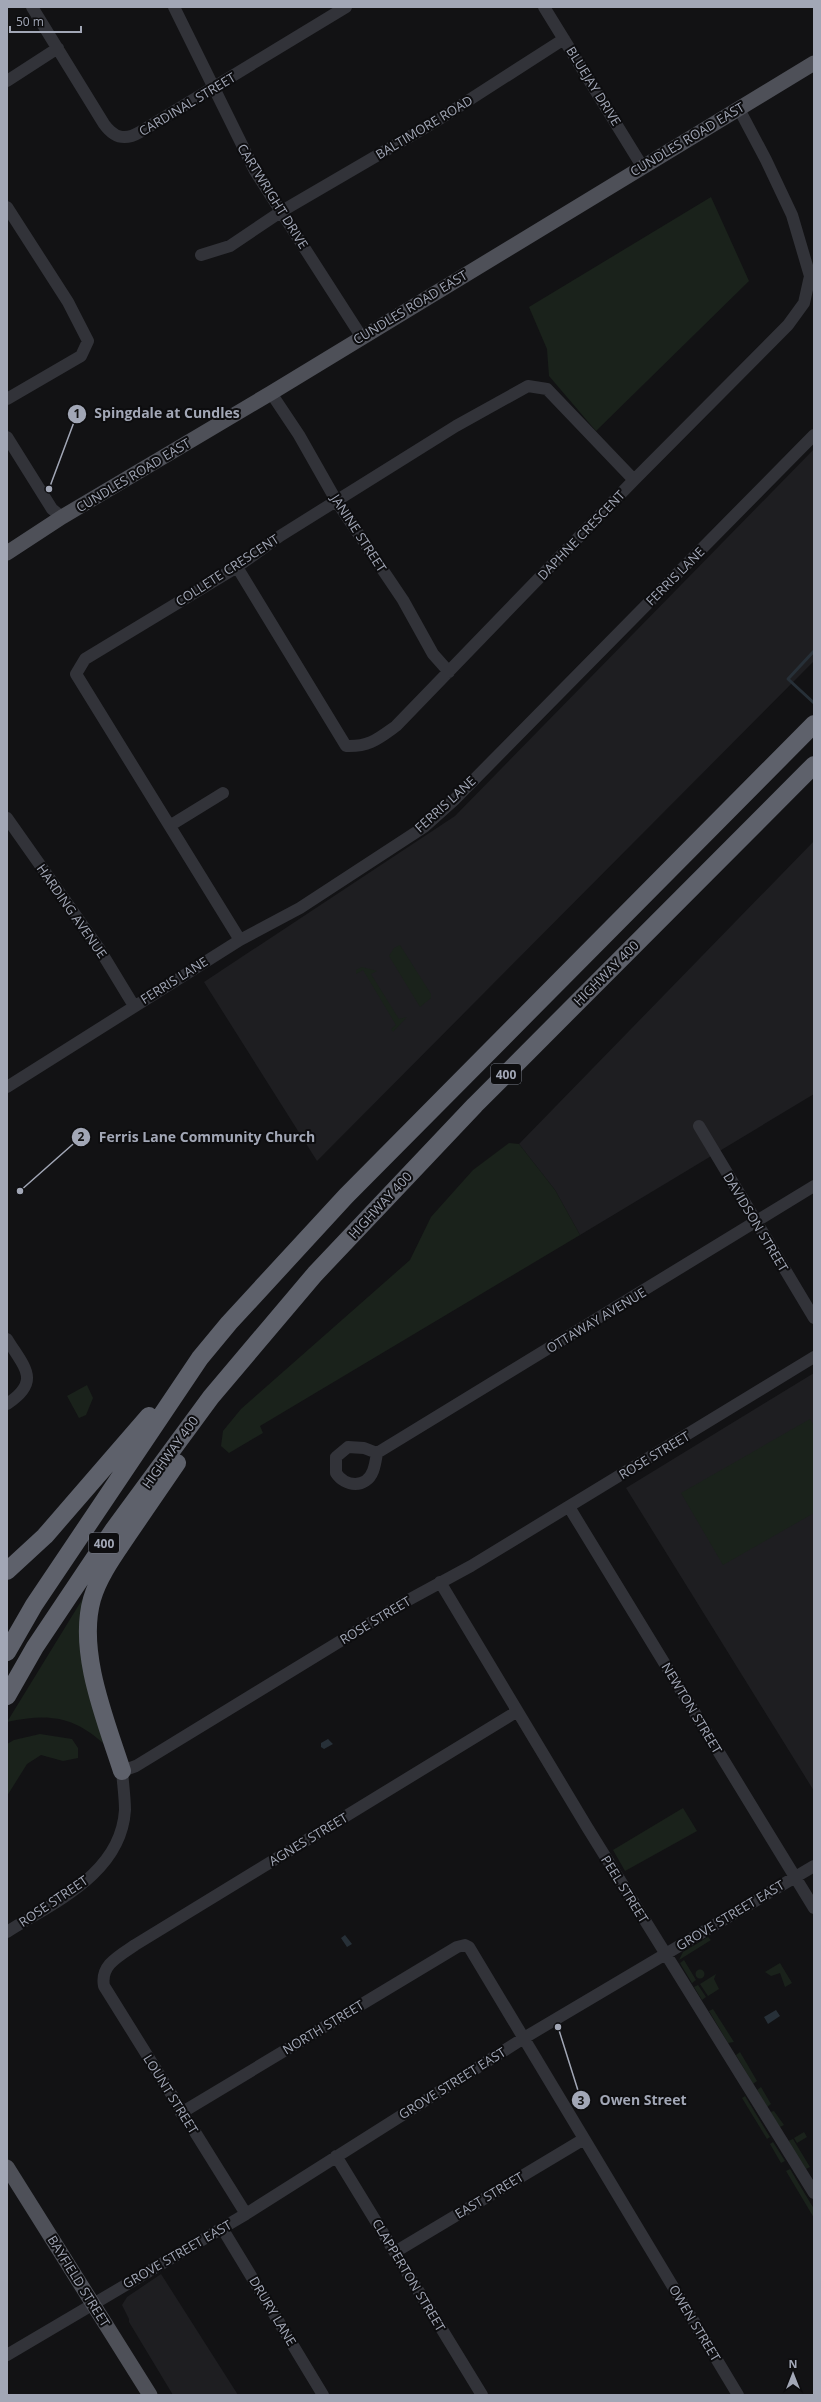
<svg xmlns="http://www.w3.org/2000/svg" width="821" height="2402" font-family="'Open Sans',sans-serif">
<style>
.built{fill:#1e1e21}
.green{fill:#1a221b}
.water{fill:#273038}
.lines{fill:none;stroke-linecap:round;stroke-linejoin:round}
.stream{stroke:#273038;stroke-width:3}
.minor{stroke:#323339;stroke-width:12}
.major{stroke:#4e5058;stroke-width:15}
.highway{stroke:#5e616b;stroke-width:18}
.labels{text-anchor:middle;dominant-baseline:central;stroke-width:4;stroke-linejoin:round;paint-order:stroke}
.shield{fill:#0d0d0f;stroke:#757984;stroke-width:1}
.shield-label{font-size:12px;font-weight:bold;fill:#a2a7b6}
.street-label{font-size:13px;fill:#a2a7b6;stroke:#0d0d0f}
.leader{fill:none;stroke:#a2a7b6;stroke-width:1.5}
.callout-dot{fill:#a2a7b6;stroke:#0d0d0f;stroke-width:1.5}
.mark-label{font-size:12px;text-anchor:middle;font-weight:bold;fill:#111}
.callout-label{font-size:14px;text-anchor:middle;font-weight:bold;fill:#a2a7b6;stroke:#0d0d0f;stroke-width:4;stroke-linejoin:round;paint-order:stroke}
</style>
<rect width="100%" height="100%" fill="#121214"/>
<path class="built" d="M814,449v212l-497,500 -113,-179 251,-166z
M814,841v253l-234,141 -25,-45 -36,-46z
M814,1373v418l-188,-303z
M161,2274l77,121h-65l-44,-73v-3l-7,-14 5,-8z"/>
<path class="green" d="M711,197l38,84 -153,150 -47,-55 -2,-27 -18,-42z
M400,945l31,49v4l-11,9 -31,-51 5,-8z
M362,967l15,4 -6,3 28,45 8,-2 -14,15 -2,-3 5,-4 -33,-55 -7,4v-4z
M509,1143l10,1 36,46 25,45 -320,191 3,7 -34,20 -8,-7 2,-15 18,-22 169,-149 21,-43 42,-47z
M87,1385l6,13 -7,17 -7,3 -12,-22z
M810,1419l4,7v87l-91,52 -42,-72z
M88,1590l19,157c-32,-31 -58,-34 -100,-25z
M40,1734l32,5 6,9v10l-15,3 -22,-6 -14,9 -20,32v-52l7,-4z
M683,1808l14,23 -72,40 -12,-21z
M708,1937l3,3 -32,20 4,-8z
M684,1960l12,20 -4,3 -12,-20z
M780,1963l12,20 -7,4 -5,-14 -9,3 -6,-4z
M695.5 1974a4.5 4.5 0 1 1 9 0a4.5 4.5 0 1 1-9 0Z
M716,1974l-2,5 5,10 -11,7 -8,-12z
M698,1985l8,12 -4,3 -8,-13z
M713,2009l21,33 -6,1 -19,-32z
M740,2052l17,29 -4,3 -17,-29z
M761,2087l10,17 -4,3 -10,-17z
M745,2096l25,41 -3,2 -25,-41z
M774,2111l10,14 -4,2 -10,-15z
M804,2132l3,5 -10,6 -3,-5z
M793,2139l17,28 -4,2 -18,-28z
M773,2142l12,19 -4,2 -11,-19z
M790,2169l24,40v9l-28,-47z"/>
<path class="water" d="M328,1739l5,5 -9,5 -3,-2v-4z
M345,1935l7,9 -5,3 -6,-9z
M776,2010l4,6 -12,8 -4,-7z"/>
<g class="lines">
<path class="stream" d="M814,651l-26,28 26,24"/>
<path class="minor" d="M32,7l72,117c10,14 21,17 36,8l206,-125
M174,7l81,164 106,165
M544,7l98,159
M7,81l51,-33
M7,207l61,95 20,39 -7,15 -74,43
M201,255l29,-9 52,-35 156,-91 126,-81
M271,393l28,42 38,67 66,98 30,54 16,18
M7,437l45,72 10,8
M237,567l109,179c23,1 32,-7 50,-20l238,-246 154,-155 16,-22 6,-27 -18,-61 -26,-55 -27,-51
M7,818l93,132 34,56
M171,825l52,-32
M240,940l-164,-266 9,-15 152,-92 43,-31 176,-110 72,-40 19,3 87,91
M7,1087l233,-147 60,-32 124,-81 30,-27 360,-365
M699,1126l115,192
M7,1339c17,28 35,42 0,65
M377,1453l-13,-5 -16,-1 -12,10v16c9,14 30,16 37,-2 2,-5 3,-12 4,-18l437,-267
M569,1507l245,401
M440,1582l147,245 227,366
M7,1932c47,-30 114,-58 118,-122 0,-12 -2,-26 -3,-39l14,-5 265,-162 70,-38 343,-209
M181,2113l276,-166 8,-2 4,2 269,448
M336,2156l146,239
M246,2214l-142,-228c-4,-21 15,-30 31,-41l381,-233
M222,2228l101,167
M395,2252l189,-113
M7,2355l239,-141 278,-176 290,-172"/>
<path class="major" d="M7,553l55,-36 209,-124 543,-330
M7,2167l143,228"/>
<path class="highway" d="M7,1571l38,-35 104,-120
M7,1652l27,-47 166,-247 29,-35 117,-127 468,-472
M7,1696l28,-49 79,-118 97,-132 104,-123 160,-169 339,-340
M122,1771c-16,-50 -45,-119 -30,-172 7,-24 23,-45 37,-66 16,-23 32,-47 48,-70"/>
</g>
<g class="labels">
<g class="shield">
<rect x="491" y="1064" width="30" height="20" rx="3"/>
<rect x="89" y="1533" width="30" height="20" rx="3"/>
</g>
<g class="shield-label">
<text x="506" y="1074">400</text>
<text x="104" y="1543">400</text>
</g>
<g class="street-label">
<text transform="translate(594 86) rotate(58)">BLUEJAY DRIVE</text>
<text transform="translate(187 104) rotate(-31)">CARDINAL STREET</text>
<text transform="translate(424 127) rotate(-31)">BALTIMORE ROAD</text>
<text transform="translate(687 139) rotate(-31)">CUNDLES ROAD EAST</text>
<text transform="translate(273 196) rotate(58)">CARTWRIGHT DRIVE</text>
<text transform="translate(410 307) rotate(-31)">CUNDLES ROAD EAST</text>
<text transform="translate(133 475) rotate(-31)">CUNDLES ROAD EAST</text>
<text transform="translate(359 533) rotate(57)">JANINE STREET</text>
<text transform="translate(581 535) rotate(-46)">DAPHNE CRESCENT</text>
<text transform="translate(227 570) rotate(-33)">COLLETE CRESCENT</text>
<text transform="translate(675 576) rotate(-45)">FERRIS LANE</text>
<text transform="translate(445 804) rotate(-42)">FERRIS LANE</text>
<text transform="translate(72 911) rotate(55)">HARDING AVENUE</text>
<text transform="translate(606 973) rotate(-45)">HIGHWAY 400</text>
<text transform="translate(174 980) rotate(-32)">FERRIS LANE</text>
<text transform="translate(380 1205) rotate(-47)">HIGHWAY 400</text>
<text transform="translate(756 1222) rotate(59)">DAVIDSON STREET</text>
<text transform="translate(596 1320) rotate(-31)">OTTAWAY AVENUE</text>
<text transform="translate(170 1452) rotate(-54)">HIGHWAY 400</text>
<text transform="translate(654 1455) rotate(-31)">ROSE STREET</text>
<text transform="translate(375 1620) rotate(-31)">ROSE STREET</text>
<text transform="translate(692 1708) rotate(59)">NEWTON STREET</text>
<text transform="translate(308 1839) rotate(-31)">AGNES STREET</text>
<text transform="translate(625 1889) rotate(58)">PEEL STREET</text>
<text transform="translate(53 1901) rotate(-34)">ROSE STREET</text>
<text transform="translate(730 1915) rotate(-31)">GROVE STREET EAST</text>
<text transform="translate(323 2027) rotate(-31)">NORTH STREET</text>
<text transform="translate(452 2083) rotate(-32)">GROVE STREET EAST</text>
<text transform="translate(171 2094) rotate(58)">LOUNT STREET</text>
<text transform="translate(489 2195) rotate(-31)">EAST STREET</text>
<text transform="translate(177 2254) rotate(-30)">GROVE STREET EAST</text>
<text transform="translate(409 2275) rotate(59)">CLAPPERTON STREET</text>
<text transform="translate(79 2281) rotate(58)">BAYFIELD STREET</text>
<text transform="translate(273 2311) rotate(59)">DRURY LANE</text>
<text transform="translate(695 2323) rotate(59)">OWEN STREET</text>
</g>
</g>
<path class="leader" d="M49 489L77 414M20 1191L81 1137M558 2027L581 2100"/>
<g class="callout-dot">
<circle cx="49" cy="489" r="4"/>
<circle cx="20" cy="1191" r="4"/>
<circle cx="558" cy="2027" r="4"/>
<circle cx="77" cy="414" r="10"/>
<circle cx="81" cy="1137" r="10"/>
<circle cx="581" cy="2100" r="10"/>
</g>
<g class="mark-label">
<text x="77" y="418">1</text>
<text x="81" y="1141">2</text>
<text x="581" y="2105">3</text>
</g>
<g class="callout-label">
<text x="167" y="418">Spingdale at Cundles</text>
<text x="207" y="1142">Ferris Lane Community Church</text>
<text x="643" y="2105">Owen Street</text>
</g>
<rect width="821" height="2402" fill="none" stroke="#a2a7b6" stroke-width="16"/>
<g transform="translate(793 2374)" stroke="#0d0d0f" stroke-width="3" paint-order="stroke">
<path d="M0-3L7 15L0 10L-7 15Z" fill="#a2a7b6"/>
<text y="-6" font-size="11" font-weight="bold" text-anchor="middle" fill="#a2a7b6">N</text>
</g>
<path d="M10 26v6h71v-6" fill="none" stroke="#a2a7b6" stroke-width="2"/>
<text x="16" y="26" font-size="12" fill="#a2a7b6" stroke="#0d0d0f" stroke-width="3" paint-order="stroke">50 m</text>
</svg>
